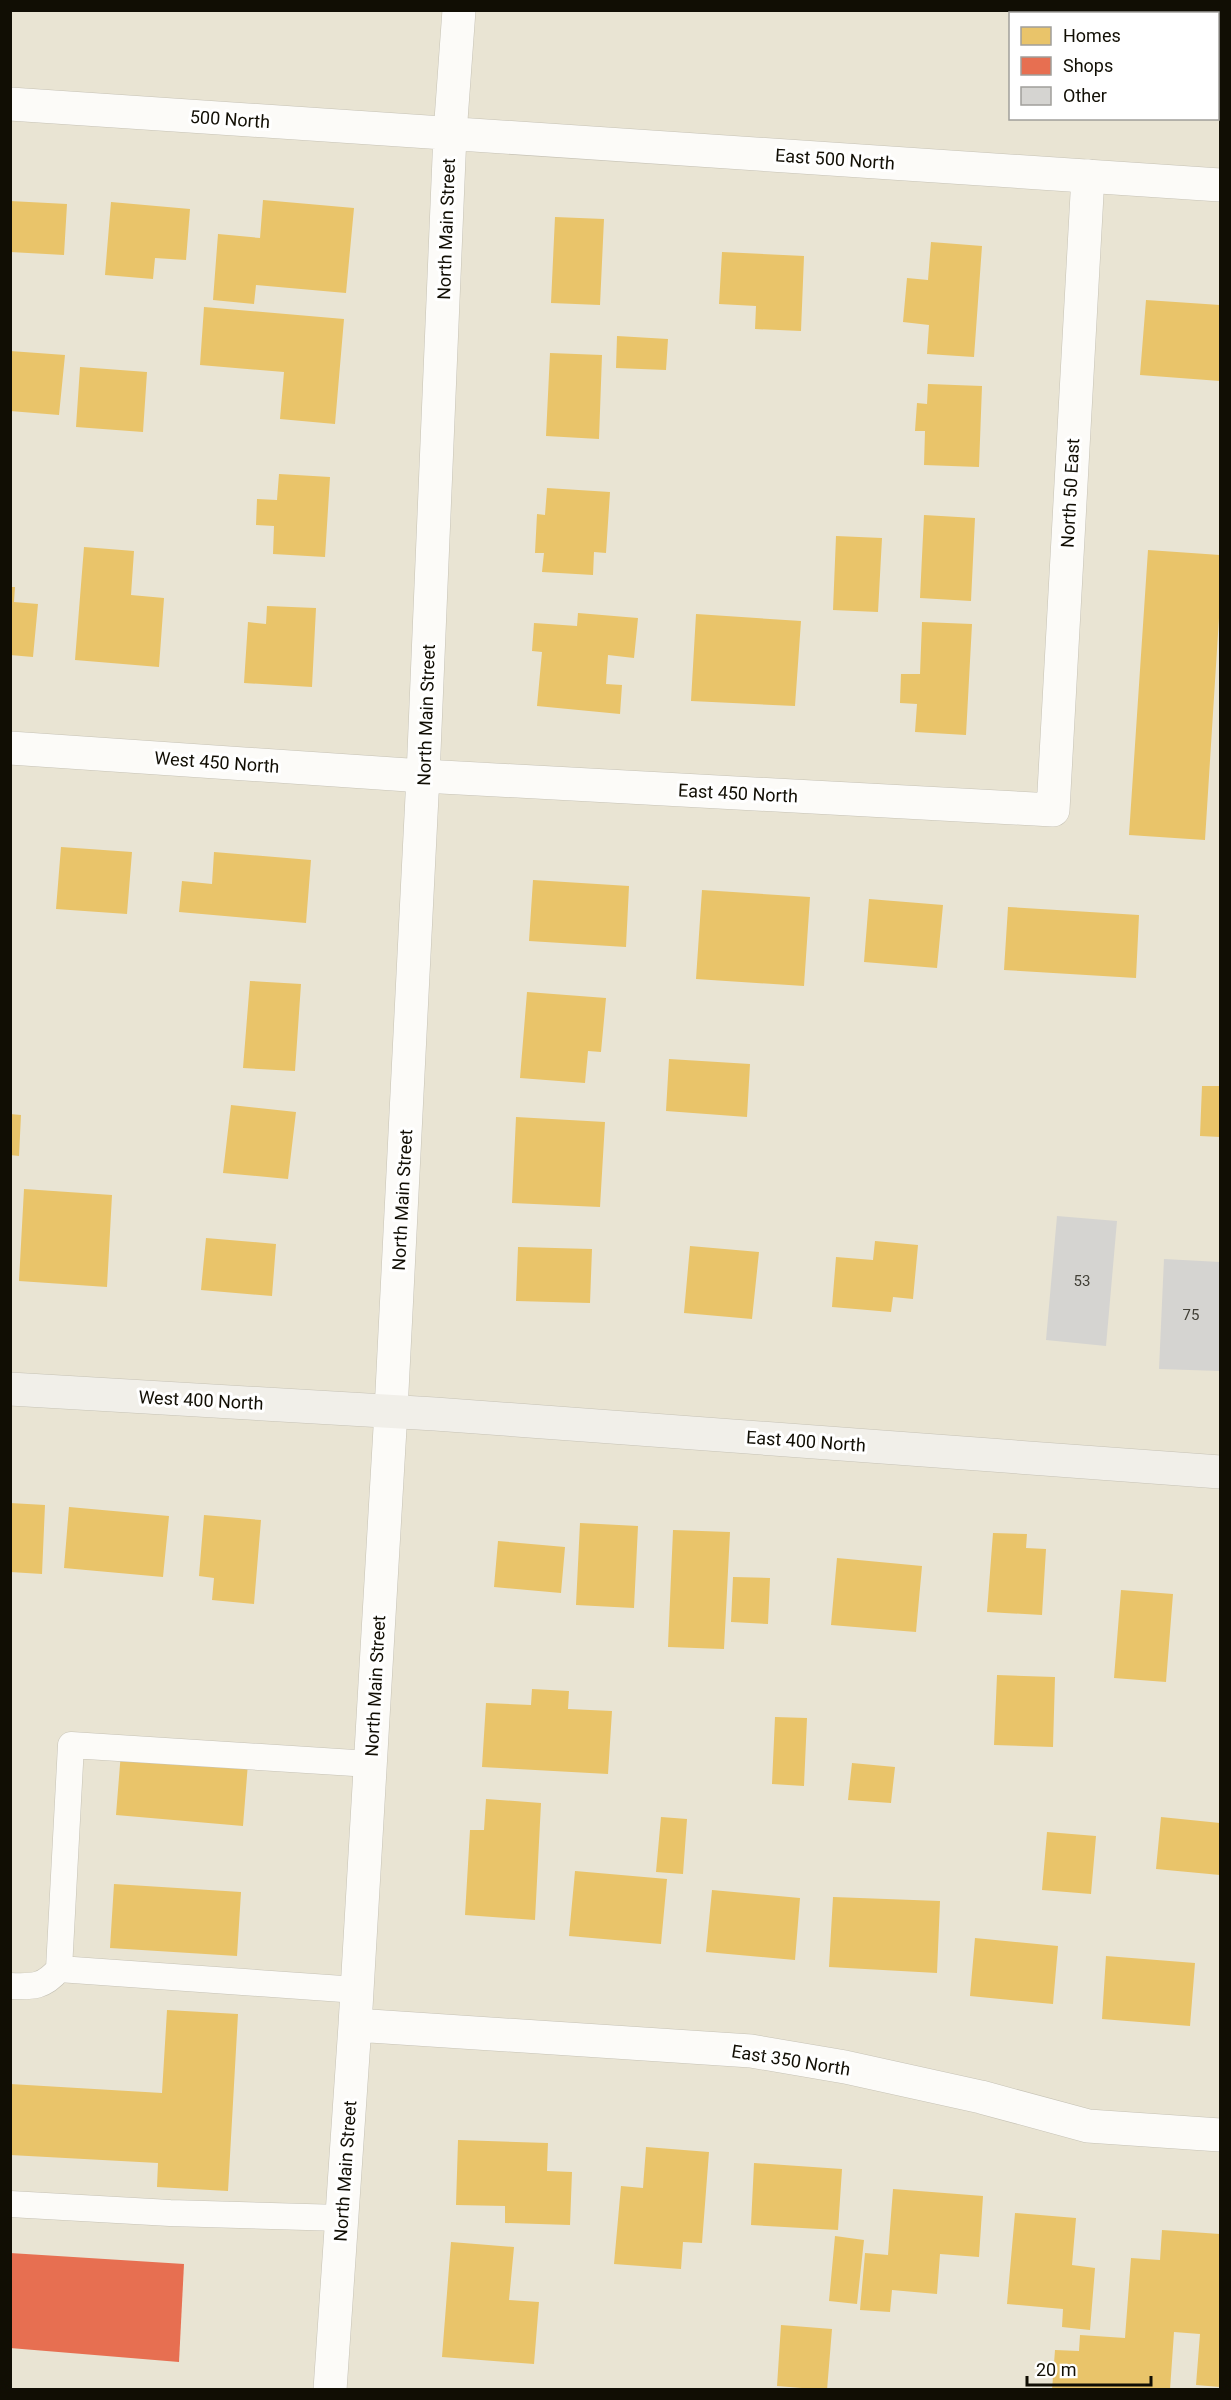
<svg xmlns="http://www.w3.org/2000/svg" width="1231" height="2400" font-family="Roboto,sans-serif">
<style>
.homes{fill:#e9c46a}
.shops{fill:#e76f51}
.building{fill:#d5d4d1}
.lines{fill:none;stroke-linecap:round;stroke-linejoin:round}
.service-casing{stroke:#c6c2b5;stroke-width:27}
.minor-casing{stroke:#c6c2b5;stroke-width:34}
.tertiary-casing{stroke:#c6c2b5;stroke-width:34}
.secondary-casing{stroke:#c6c2b5;stroke-width:34}
.service{stroke:#fcfbf8;stroke-width:26}
.minor{stroke:#fcfbf8;stroke-width:33}
.tertiary{stroke:#fcfbf8;stroke-width:33}
.secondary{stroke:#f1efe9;stroke-width:33}
.labels{text-anchor:middle;dominant-baseline:central;stroke-width:6;stroke-linejoin:round;paint-order:stroke}
.number-label{font-size:15px;fill:#424037}
.street-label{font-size:18px;fill:#110e04;stroke:#fff}
</style>
<rect width="100%" height="100%" fill="#e9e4d3"/>
<path class="homes" d="M263,200l91,8 -8,85 -90,-8 -2,19 -41,-4 5,-66 42,4z
M10,201l57,3 -3,51 -54,-3z
M111,202l79,7 -4,51 -31,-2 -2,21 -48,-4z
M555,217l49,2 -4,86 -49,-2z
M931,242l51,4 -8,111 -47,-3 2,-29 -26,-3 4,-44 21,2z
M722,252l82,4 -3,75 -46,-2 1,-23 -37,-2z
M1146,300l74,5v76l-80,-6z
M204,307l140,12 -9,105 -55,-5 4,-47 -84,-7z
M617,336l51,3 -2,31 -50,-2z
M10,351l55,4 -6,60 -49,-4z
M550,353l52,2 -3,84 -53,-3z
M80,367l67,5 -4,60 -67,-5z
M928,384l54,2 -3,81 -55,-2 1,-34h-10l2,-28 10,1z
M279,474l51,3 -5,80 -52,-3 1,-28 -18,-1 1,-26 20,1z
M547,488l63,4 -4,61 -12,-1 -1,23 -51,-3 2,-19h-9l2,-39 8,1z
M924,515l51,3 -4,83 -51,-3z
M836,536l46,2 -4,74 -45,-2z
M84,547l50,4 -3,44 33,3 -5,69 -84,-7z
M1148,550l72,5v47l-15,238 -76,-5z
M10,587h5l-1,15 24,2 -5,53 -23,-2z
M267,606l49,2 -4,79 -68,-4 4,-61 18,2z
M578,613l60,5 -4,40 -26,-3 -2,29 16,1 -2,29 -83,-8 5,-54 -10,-1 2,-28 43,3z
M696,614l105,7 -6,85 -104,-5z
M922,622l50,2 -6,111 -51,-3 2,-28 -17,-1 1,-29h19z
M61,847l71,5 -5,62 -71,-5z
M214,852l97,8 -5,63 -127,-11 3,-31 30,3z
M533,880l96,6 -3,61 -97,-6z
M702,890l108,7 -6,89 -108,-7z
M869,899l74,6 -6,63 -73,-6z
M1008,907l131,8 -3,63 -132,-8z
M250,981l51,3 -6,87 -52,-3z
M527,992l79,6 -5,54 -13,-1 -3,32 -65,-5z
M669,1059l81,5 -3,53 -81,-6z
M1202,1086h18v51l-20,-1z
M231,1105l65,7 -8,67 -65,-6z
M10,1114l11,1 -2,41 -9,-1z
M516,1117l89,5 -5,85 -88,-4z
M24,1189l88,6 -5,92 -88,-6z
M206,1238l70,6 -4,52 -71,-6z
M875,1241l43,4 -5,54 -20,-2 -2,15 -59,-5 4,-50 37,3z
M690,1246l69,6 -7,67 -68,-6z
M518,1247l74,2 -2,54 -74,-2z
M10,1503l35,2 -3,69 -32,-2z
M69,1507l100,9 -6,61 -99,-9z
M204,1515l57,5 -7,84 -42,-4 2,-22 -15,-2z
M580,1523l58,3 -4,82 -58,-3z
M673,1530l57,2 -6,117 -56,-2z
M993,1533l34,1 -1,14 20,1 -4,66 -55,-3z
M498,1541l67,6 -4,46 -67,-6z
M837,1558l85,8 -6,66 -85,-7z
M733,1577l37,1 -2,46 -37,-2z
M1121,1590l52,4 -7,88 -52,-4z
M997,1675l58,2 -2,70 -59,-2z
M532,1689l37,2 -1,18 44,2 -4,63 -126,-7 4,-64 45,2z
M775,1717l32,1 -3,68 -32,-2z
M121,1752l127,11 -5,63 -127,-11z
M852,1763l43,4 -4,36 -43,-3z
M486,1799l55,4 -6,117 -70,-5 5,-85h14z
M661,1817l26,2 -4,55 -27,-2z
M1161,1817l59,6v52l-64,-6z
M1047,1832l49,4 -5,58 -49,-4z
M575,1871l92,8 -6,65 -92,-8z
M114,1884l127,8 -4,64 -127,-8z
M712,1890l88,8 -5,62 -89,-8z
M833,1897l107,4 -3,72 -108,-6z
M975,1938l83,8 -5,58 -83,-8z
M1106,1956l89,7 -5,63 -88,-7z
M167,2010l71,4 -10,177 -71,-4 1,-24 -148,-8v-71l152,9z
M458,2140l90,3 -1,28 25,1 -2,53 -65,-2v-17l-49,-1z
M646,2147l63,5 -7,91 -19,-1 -2,27 -67,-5 7,-78 22,2z
M754,2163l88,6 -4,61 -87,-5z
M893,2189l90,7 -4,61 -39,-3 -3,40 -45,-4 -2,22 -30,-2 5,-57 23,2z
M1015,2213l61,5 -4,47 23,3 -5,62 -28,-3 1,-18 -56,-5z
M1162,2230l58,4 -1,55h1v98l-24,-2 4,-51 -26,-2 -4,58h-118l3,-40 24,1 1,-16 45,3 6,-80 29,2z
M835,2236l29,4 -7,64 -28,-3z
M451,2242l63,5 -5,53 30,2 -5,62 -92,-7z
M781,2325l51,4 -5,61 -50,-4z"/>
<path class="shops" d="M10,2253l174,11 -5,98 -169,-14z"/>
<path class="building" d="M1057,1216l60,5 -11,125 -60,-6z
M1164,1259l56,3v109l-61,-2z"/>
<g class="lines">
<g class="service-casing">
<path id="service" d="M10,1986c23,1 34,1 49,-17
M357,1990l-298,-21 12,-224 299,19
M10,2204l160,9 171,5"/>
</g>
<g class="minor-casing">
<path id="minor" d="M10,748l413,28 630,34 35,-634
M355,2025l396,26 94,16 136,30 107,29 132,9
M330,2390l25,-365 36,-614"/>
</g>
<g class="tertiary-casing">
<path id="tertiary" d="M10,104l1210,81
M391,1411l32,-635 27,-642 9,-124"/>
</g>
<g class="secondary-casing">
<path id="secondary" d="M10,1389l425,25 785,58"/>
</g>
<use href="#service" class="service"/>
<use href="#minor" class="minor"/>
<use href="#tertiary" class="tertiary"/>
<use href="#secondary" class="secondary"/>
</g>
<g class="labels">
<g class="number-label">
<text x="1082" y="1281">53</text>
<text x="1191" y="1315">75</text>
</g>
<g class="street-label">
<text transform="translate(230 119) rotate(4)">500 North</text>
<text transform="translate(835 159) rotate(4)">East 500 North</text>
<text transform="translate(446 229) rotate(-88)">North Main Street</text>
<text transform="translate(1070 493) rotate(-87)">North 50 East</text>
<text transform="translate(426 715) rotate(-88)">North Main Street</text>
<text transform="translate(217 762) rotate(4)">West 450 North</text>
<text transform="translate(738 793) rotate(3)">East 450 North</text>
<text transform="translate(402 1200) rotate(-87)">North Main Street</text>
<text transform="translate(201 1400) rotate(3)">West 400 North</text>
<text transform="translate(806 1441) rotate(4)">East 400 North</text>
<text transform="translate(375 1686) rotate(-87)">North Main Street</text>
<text transform="translate(791 2060) rotate(9)">East 350 North</text>
<text transform="translate(345 2171) rotate(-86)">North Main Street</text>
</g>
</g>
<rect width="1231" height="2400" fill="none" stroke="#110e04" stroke-width="24"/>
<rect x="1009" y="12" width="210" height="108" fill="#ffffff" stroke="#a09f9b" stroke-width="1.5"/>
<rect x="1021" y="27" width="30" height="18" fill="#e9c46a" stroke="#a09f9b" stroke-width="1.5"/>
<text x="1063" y="42" font-size="18" fill="#110e04">Homes</text>
<rect x="1021" y="57" width="30" height="18" fill="#e76f51" stroke="#a09f9b" stroke-width="1.5"/>
<text x="1063" y="72" font-size="18" fill="#110e04">Shops</text>
<rect x="1021" y="87" width="30" height="18" fill="#d5d4d1" stroke="#a09f9b" stroke-width="1.5"/>
<text x="1063" y="102" font-size="18" fill="#110e04">Other</text>
<path d="M1027 2376v9h124v-9" fill="none" stroke="#110e04" stroke-width="3"/>
<text x="1036" y="2376" font-size="18" fill="#110e04" stroke="#ffffff" stroke-width="4.5" paint-order="stroke">20 m</text>
</svg>
